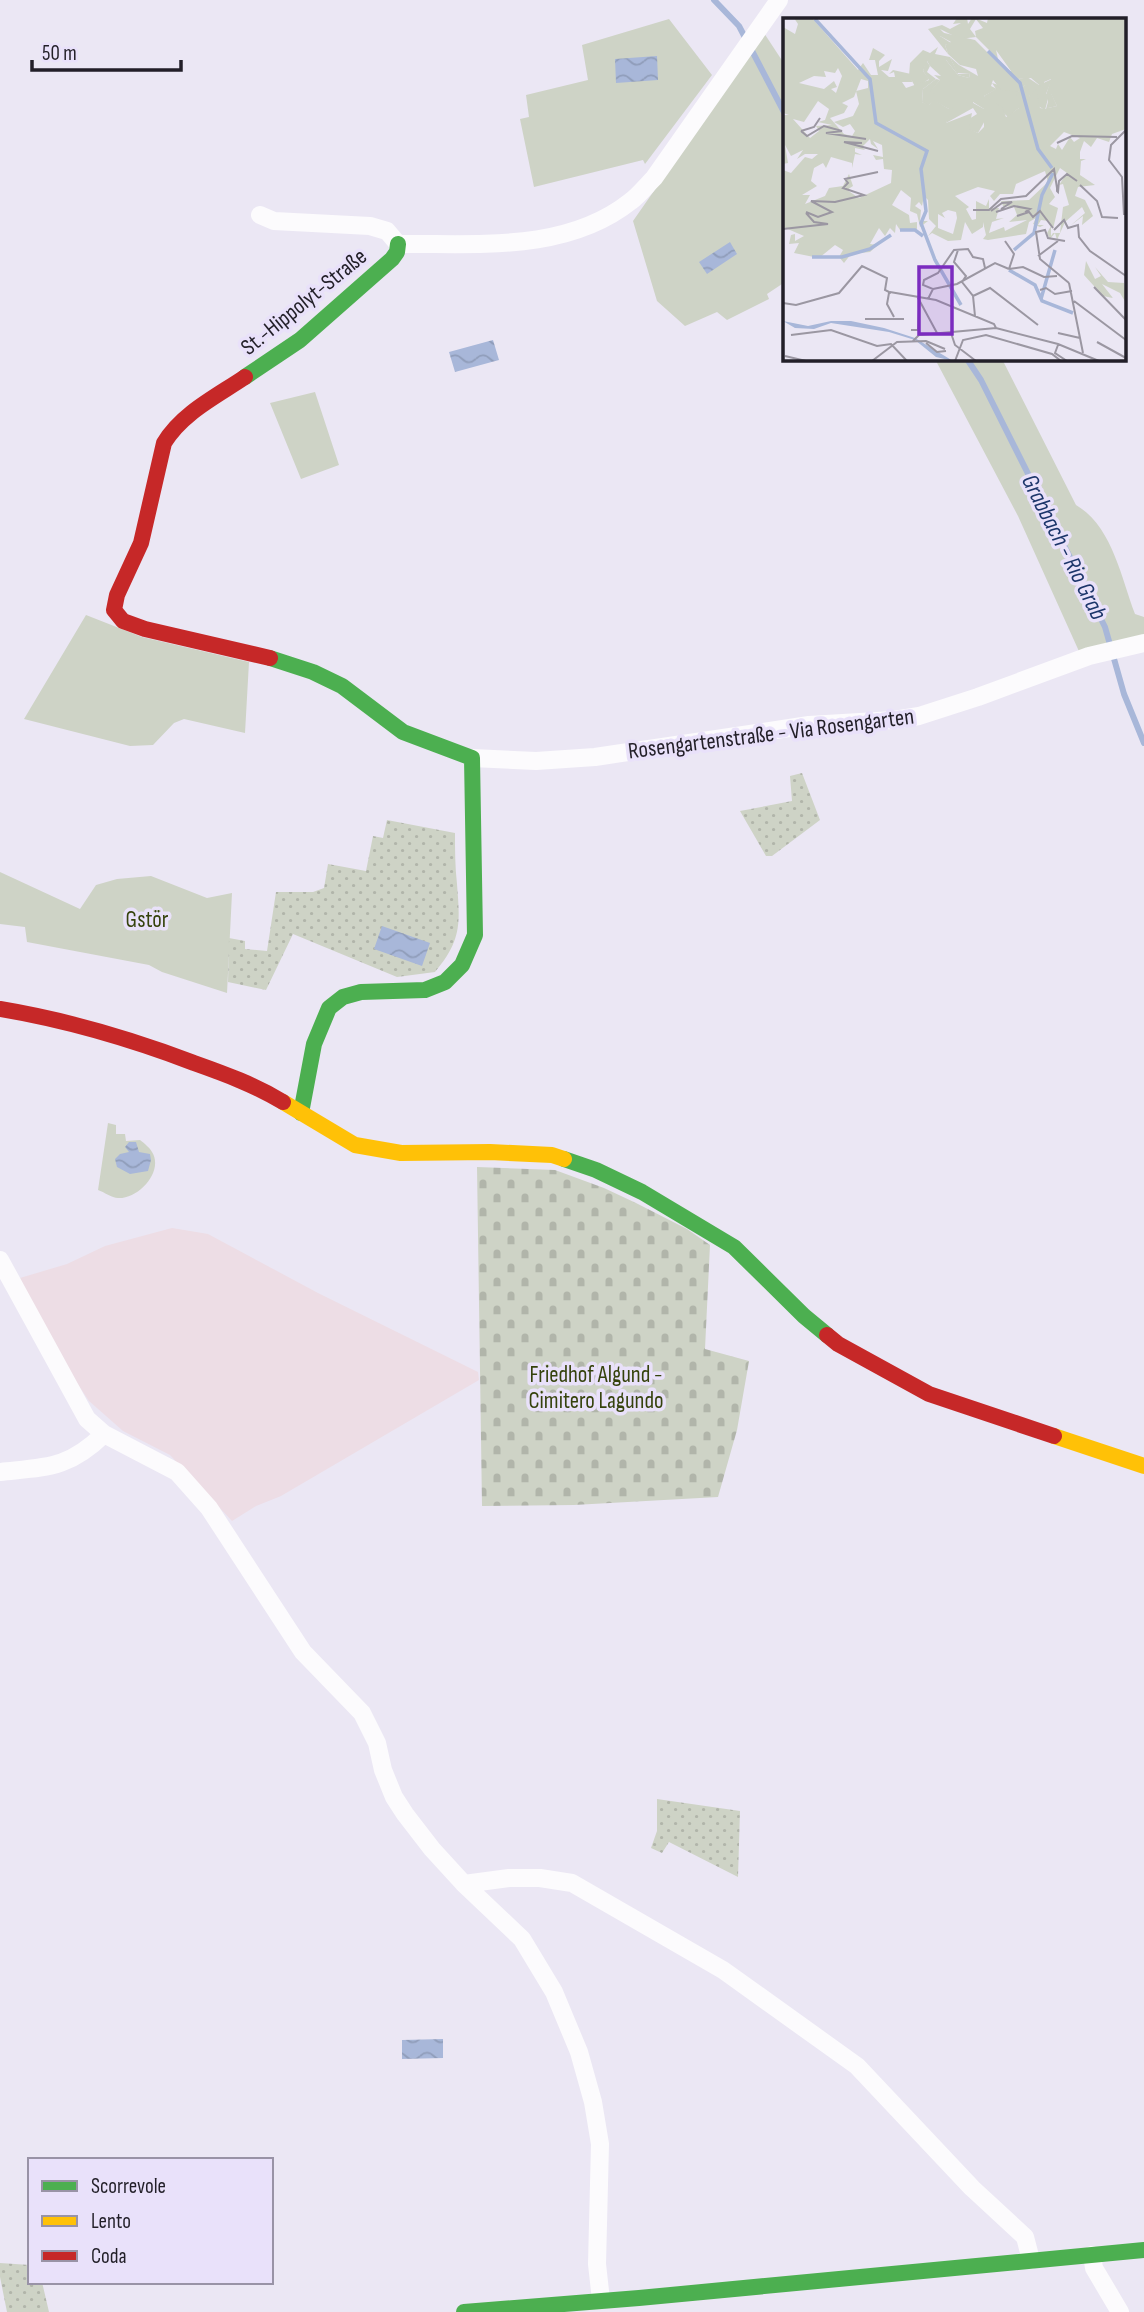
<svg xmlns="http://www.w3.org/2000/svg" width="1144" height="2312" font-family="'Sofia Sans Condensed',sans-serif">
<style>
.industrial{fill:#eddde5}
.green{fill:#ced3c6}
.cemetery{fill:url(#cemetery-stones)}
.park{fill:url(#park-dots)}
.water{fill:url(#water-waves)}
.lines{fill:none;stroke-linecap:round;stroke-linejoin:round}
.stream{stroke:#a8b7d9;stroke-width:6}
.street{stroke:#fcfbfd;stroke-width:18}
.fast{stroke:#4caf50;stroke-width:16}
.slow{stroke:#ffc107;stroke-width:16}
.jam{stroke:#c62828;stroke-width:16}
.labels{text-anchor:middle;dominant-baseline:central;stroke-width:7;stroke-linejoin:round;paint-order:stroke}
.street-label{font-size:23px;fill:#221f28;stroke:#e9e1fa}
.park-label{font-size:23px;fill:#35420c;stroke:#e9e1fa}
.water-label{font-size:24px;font-style:italic;fill:#1c356a;stroke:#e9e1fa}
.inset-river{fill:none;stroke:#a8b7d9;stroke-width:3.5}
.inset-road{fill:none;stroke:#9b97a2;stroke-width:2}
.view{fill:#7b2cbf;fill-opacity:0.15;stroke:#7b2cbf;stroke-width:3.5}
.inset-edge{fill:none;stroke:#221f28;stroke-width:3.5}
</style>
<defs>
<pattern id="cemetery-stones" width="16" height="16" patternUnits="userSpaceOnUse" patternTransform="scale(1.75)"><rect width="16" height="16" fill="#ced3c6"/><path d="M2 7V4a2 2 0 0 1 4 0v3zM10 15v-3a2 2 0 0 1 4 0v3z" fill="#b1b5aa"/></pattern>
<pattern id="park-dots" width="8" height="8" patternUnits="userSpaceOnUse" patternTransform="scale(1.75)"><rect width="8" height="8" fill="#ced3c6"/><path d="M2 2h.1M6 6h.1" fill="none" stroke="#b1b5aa" stroke-width="1.8" stroke-linecap="round"/></pattern>
<pattern id="water-waves" width="16" height="10" patternUnits="userSpaceOnUse" patternTransform="scale(1.75)"><rect width="16" height="10" fill="#a8b7d9"/><path d="M0 5q4-4 8 0t8 0" fill="none" stroke="#909dba"/></pattern>
</defs>
<rect width="100%" height="100%" fill="#ebe7f4"/>
<path class="industrial" d="M172,1228l36,6 110,59 160,79 1,8 -198,116 -25,10 -24,15 -62,-66 -47,-24 -34,-30 -38,-57 -31,-66 47,-14 38,-18z"/>
<path class="green" d="M669,19l43,56 -67,89 -2,-4 -109,27 -14,-68 9,-2 -3,-22 62,-15 -6,-35z
M764,33l21,32v217l-18,12 2,5 -42,21 -10,-8 -32,14 -28,-25 -24,-80z
M935,359h67l74,146c36,21 45,72 59,109l9,3v26l-62,15 -64,-142z
M315,392l24,73 -38,14 -31,-76z
M86,615l56,22 107,25 -4,71 -61,-14 -10,4 -21,22 -23,1 -106,-27z
M0,872l80,37 16,-24 21,-6 34,-3 56,22 25,-5 -5,100 -65,-21 -13,-7 -122,-23 -2,-15 -25,-3z
M108,1123l8,2v9h9l1,7 14,-1c4,3 10,8 12,12 12,19 -13,47 -34,46 -6,0 -14,-6 -20,-8z"/>
<path class="cemetery" d="M477,1167l78,3 49,18 32,15 51,26 23,16 -5,104 44,12 -12,69 -19,67 -144,8 -92,1z"/>
<path class="park" d="M802,773l18,47 -48,36h-6l-26,-45 52,-10 -2,-25z
M387,820l68,13c0,17 0,34 2,51 3,39 5,56 -22,88l-38,5 -104,-43 -27,56 -38,-8 1,-44 16,3v8l22,2 9,-59h37l11,-4 4,-24 38,7 7,-35 10,2z
M657,1799l83,12 -2,66 -69,-35 -7,11 -11,-5 6,-17z
M0,2263l30,2v17h12l7,30h-42l-7,-35z"/>
<path class="water" d="M657,56l1,24 -42,3 -1,-24z
M730,242l7,12 -30,20 -8,-12z
M493,340l6,20 -44,12 -6,-20z
M382,926l48,17 -8,23 -48,-17z
M129,1142h7l3,10 11,2 1,6 -3,11 -18,3 -13,-7 -2,-8 5,-5 9,-2 -4,-5z
M443,2039v19l-41,1v-19z"/>
<g class="lines">
<path class="stream" d="M714,0l25,26 46,88
M967,359l14,21 124,247 19,67 20,49"/>
<path class="street" d="M260,215l14,6 96,5 17,5 11,13c78,-1 168,9 233,-43 8,-6 15,-15 23,-23l125,-178
M472,758l64,3 59,-4 214,-32 85,-5 25,-4 59,-19 111,-41 55,-13
M0,1260l87,159 17,15 73,38 32,36 94,144 59,61 15,30 6,27 11,27 11,17 27,35 32,35 58,55 32,53 25,60 14,50 7,42 -3,120 4,36
M0,1472c47,-5 68,-3 104,-38
M464,1884l45,-6h31l32,5 151,87 134,96 115,122 53,49 6,23
M1092,2255l2,13 26,44"/>
<path class="fast" d="M245,377l55,-37 92,-81 5,-7 1,-8
M270,658l43,14 29,14 61,46 69,26 3,177 -13,30 -17,17 -20,8 -64,2 -18,5 -14,11 -15,36 -13,69
M564,1159l32,11 46,22 92,55 70,69 23,19
M464,2312l175,-14 505,-48"/>
<path class="slow" d="M283,1102l72,43 46,8 89,-1 62,3 12,4
M1054,1436l90,30"/>
<path class="jam" d="M245,377c-28,19 -63,36 -81,66l-23,100 -24,52 -3,15 9,11 22,8 125,29
M0,1009c66,11 131,30 194,54 31,11 61,22 89,39
M827,1335l11,9 91,50 125,42"/>
</g>
<g class="labels">
<g class="street-label">
<text transform="translate(304 302) rotate(-39)">St.-Hippolyt-Straße</text>
<text transform="translate(771 734) rotate(-7)">Rosengartenstraße - Via Rosengarten</text>
</g>
<g class="park-label">
<text x="147" y="920">Gstör</text>
<text x="596" y="1375">Friedhof Algund -<tspan x="596" dy="26">Cimitero Lagundo</tspan></text>
</g>
<g class="water-label">
<text transform="translate(1064 547) rotate(63)">Grabbach - Rio Grab</text>
</g>
</g>
<g transform="translate(783 18)">
<rect width="343" height="343" fill="#ebe7f4"/>
<path d="M174,0h10l1,6 4,-6 4,1 -6,10 6,8 -16,2 -20,-10 6,6 -6,1 11,7 -6,2 3,9 -20,-25 14,-4 8,4 11,-6 -8,1zM155,29l-3,7 15,3 8,17 12,-1 -1,5 -11,-3 -12,-15 -16,6 -3,-5 -4,10 6,8 -13,9 -7,-12 1,-13 13,-13 7,3zM244,59l12,8 13,-6 -6,15 5,-1 6,13 -9,2v-9l-3,11 -7,-4 -2,-11 -6,3 -4,-13 -4,2 -5,-7zM153,61l4,1 -9,11 35,8 18,10 3,8 -9,16 -9,-3v-11l8,-5 -4,-6 -27,15 3,-14 -15,-8 -6,5 -6,-4 1,-13zM209,65l29,9 -2,16 -11,9 -24,-21 12,-7z" fill="#ced3c6"/>
<path d="M11,0h18l46,52 5,-7 8,12h7l-3,-15h-6l4,-12 12,7 -6,6v6l13,-8 -4,12 -7,-1 8,7h6l-1,-5 -5,2 4,-4 18,4 1,8h-10l4,6 23,-8 -6,-9 3,-11 4,6 2,-11 14,5 12,15 11,3 1,-5h-13l-7,-16 9,8 19,11 -2,-7 -16,-4 -12,-11 -3,-9 6,-3 -11,-6v-4l35,8 31,31h5l-15,-21 2,9 -22,-22 -1,-6 8,-3 -8,-10 12,5 1,-5h138v111l-14,5 -3,8 -12,-4 -6,9 -7,-6 -4,11v7h6l-5,2 -1,14 15,10 -17,2 -3,9 10,4 8,16 -11,9 1,-9 -13,10 15,-13 -3,-6 -17,15 -8,18 -2,-7 -5,6 -3,-6 4,-7v10l2,-3h7l3,-26 6,-2 -6,-21 -4,1 8,-12 -7,-5 -10,20 5,9 -6,7 9,4 -5,21 -5,-8 -7,-1 -3,5h6l-4,2 -7,-3 3,-6 -7,4 -3,12 -38,6 -5,-1 3,-4 -3,-13v5l-11,7 -7,-12 -4,18 -13,1 -16,-8 -4,3 8,-10 -7,-7 -1,-19 -4,-4 -2,10 -3,-4 -4,4 6,4 -1,11h8l-8,6 -3,-13 -7,-3 1,-13 -10,-8 -9,15 17,10 1,8 7,-1v7l-17,1 -4,-6 -1,9 -5,-5 -5,8 -6,-8 -9,16 8,1 -8,7 -19,2 -7,9 -5,-6 4,-7 -8,-5 -16,13 -25,-5 5,-10 -10,1 2,-9 4,-1v7l9,-5 -21,-9v-57l8,3 14,-16 7,2 6,-5h-13l-8,5 6,-9 -12,6 -6,-11 3,18 -5,1v-49h6l-6,-2v-86l12,7 3,-10zM147,48l11,10 -7,-1 6,5 -10,11 12,8h24l1,6 6,1v-4l11,7v18l-6,6 -9,-4 3,-16 -26,10 8,-17 -5,3 -15,-9 -5,5 -7,-3 1,-13 13,-10 -9,-7zM55,50l4,8 -6,17 -5,-4 6,-2 -3,-6 -10,8 -25,-6 15,-7 12,1 -2,-6 11,2zM248,60l13,11v-7l7,-3 -5,16 5,-1 6,12 -9,2 1,-10 -3,11 -6,-1 -4,-19 -6,8 -3,-13 -5,3 -4,-8zM78,61l7,2v7l-12,3 3,13 -6,12 -19,6 9,5 7,-3 5,7 -3,5 -8,-2 -14,-16 14,-5 4,-7 -6,-3 12,-6zM210,62l8,10 19,2 -5,3 4,2v11l-13,9 -4,-10 -18,-11 13,-7 -6,-3zM35,83l11,8 -4,11 -7,2 14,3 -16,1 3,5 -9,7 -17,-19 11,3zM281,114l16,6 -6,4 -4,-5 -8,13 -4,-6 -2,5 -6,-3zM87,121l1,5 7,5 -5,-8 9,4 1,12 -10,-2 3,5 7,-1 1,10 8,1 -1,13 -32,15 -12,-8 6,-4 -4,-12 -6,12 -14,2 -4,8 -20,8 5,-9h-8l15,-9 -6,-5 3,-13 9,-5 3,5 5,-11 21,6v5l3,-14 7,1 -7,-3v-4l10,2 -3,-3zM262,153l3,11 -19,18 -28,1 2,5 11,1 3,8 -8,7 18,-2 -22,11 -1,-4 -15,6 3,-11 12,-4 -8,1 3,-11h-10v-9l-3,7 -10,-5v18l-4,1 -6,-11 3,-2 -14,-11 23,-9 17,4 -5,5 4,5 6,-7h13l3,-10zM165,192l8,2 1,6 -4,16 -15,-6v-14l7,4 -3,-5zM303,243l9,18 6,-3 -6,-9 13,15 16,1 2,20 -6,-10 -18,-9 11,14 -10,-2 -19,-21z" fill="#ced3c6" fill-rule="evenodd"/>
<path d="M0,303l25,5 23,-5h20l33,7 31,10 38,23 -17,-4 -21,-17 -26,-8 -58,-9 -17,6 -19,-1z" fill="#a8b7d9"/>
<path class="inset-river" d="M32,1l55,60 6,44 51,28 -6,18 5,42 -5,12 14,37 26,45M205,33l32,32 18,66 14,19M117,212h15l8,6M231,232l20,-17 8,-38 11,-22M29,239h30l28,-8 21,-14M226,252l26,15 7,16 31,12M258,281l14,-49"/>
<path class="inset-road" d="M18,113l6,5 17,-10 18,5 -16,2 40,6M18,113l13,-4 6,-9M79,125l-18,-1 34,9M274,125l15,-7 45,1M297,167l17,16 5,16 16,1M274,170v3l1,1 1,-11 8,-7 10,7M190,192h16l12,-11 25,-3 28,-27 3,19M208,193l11,-8 10,-1 -11,7M23,194l12,5 14,-5 -21,-11 24,1 29,-7 -21,-7 5,-5 -3,-4 33,-7M213,194l18,-6 16,3 -5,3M341,197l-2,-38 -13,-17 2,-15 15,-15M234,198l12,-4 4,5 7,-6 13,17M0,211l45,-5 -14,-2 -8,-9M271,212l10,-10 4,8 10,-3 1,12 11,14 36,25M222,223l9,13 -5,15M282,223l-17,-3 -3,-8 -9,2 4,27 29,24M175,232l-4,12 12,14 -4,6 11,14 2,20M255,238l20,-15M226,251l14,-2 21,10 13,-1M286,265l14,70M311,269l32,33M150,271l24,-5 38,-21 14,6M257,272l6,-2 9,6 17,-3M107,274l46,8 58,24 2,4M106,275l-2,11 7,13M134,278l20,37M190,278l17,-8 48,37M145,281l5,-10 -10,-4 1,-5 14,-7 16,-23 14,-1 5,8 10,2 2,9M291,283l52,39M0,285l13,2 43,-12 23,-27 25,12 -2,12 6,3M82,301h39M128,312h7l1,-21M168,315l4,12 21,16M275,315l22,5M8,317l40,-5 46,16 14,-2 16,17M130,323l6,-6 77,-7 62,16 41,17M314,324l29,16M143,325l11,9 9,-1M275,327l-3,8 12,8M2,338l21,5M89,343l25,-19 29,-1 19,8M172,343l8,-21 23,-5 66,19 9,7"/>
<path class="view" d="M136,249h33v67h-33z"/>
<rect width="343" height="343" class="inset-edge"/>
</g>
<rect x="28" y="2158" width="245" height="126" fill="#e9e1fa" stroke="#9993a6" stroke-width="2"/>
<rect x="42" y="2181" width="35" height="10" fill="#4caf50" stroke="#9993a6" stroke-width="2"/>
<text x="91" y="2193" font-size="21" fill="#221f28">Scorrevole</text>
<rect x="42" y="2216" width="35" height="10" fill="#ffc107" stroke="#9993a6" stroke-width="2"/>
<text x="91" y="2228" font-size="21" fill="#221f28">Lento</text>
<rect x="42" y="2251" width="35" height="10" fill="#c62828" stroke="#9993a6" stroke-width="2"/>
<text x="91" y="2263" font-size="21" fill="#221f28">Coda</text>
<path d="M32 60v10h149v-10" fill="none" stroke="#221f28" stroke-width="3.5"/>
<text x="42" y="60" font-size="21" fill="#221f28" stroke="#e9e1fa" stroke-width="5" paint-order="stroke">50 m</text>
</svg>
